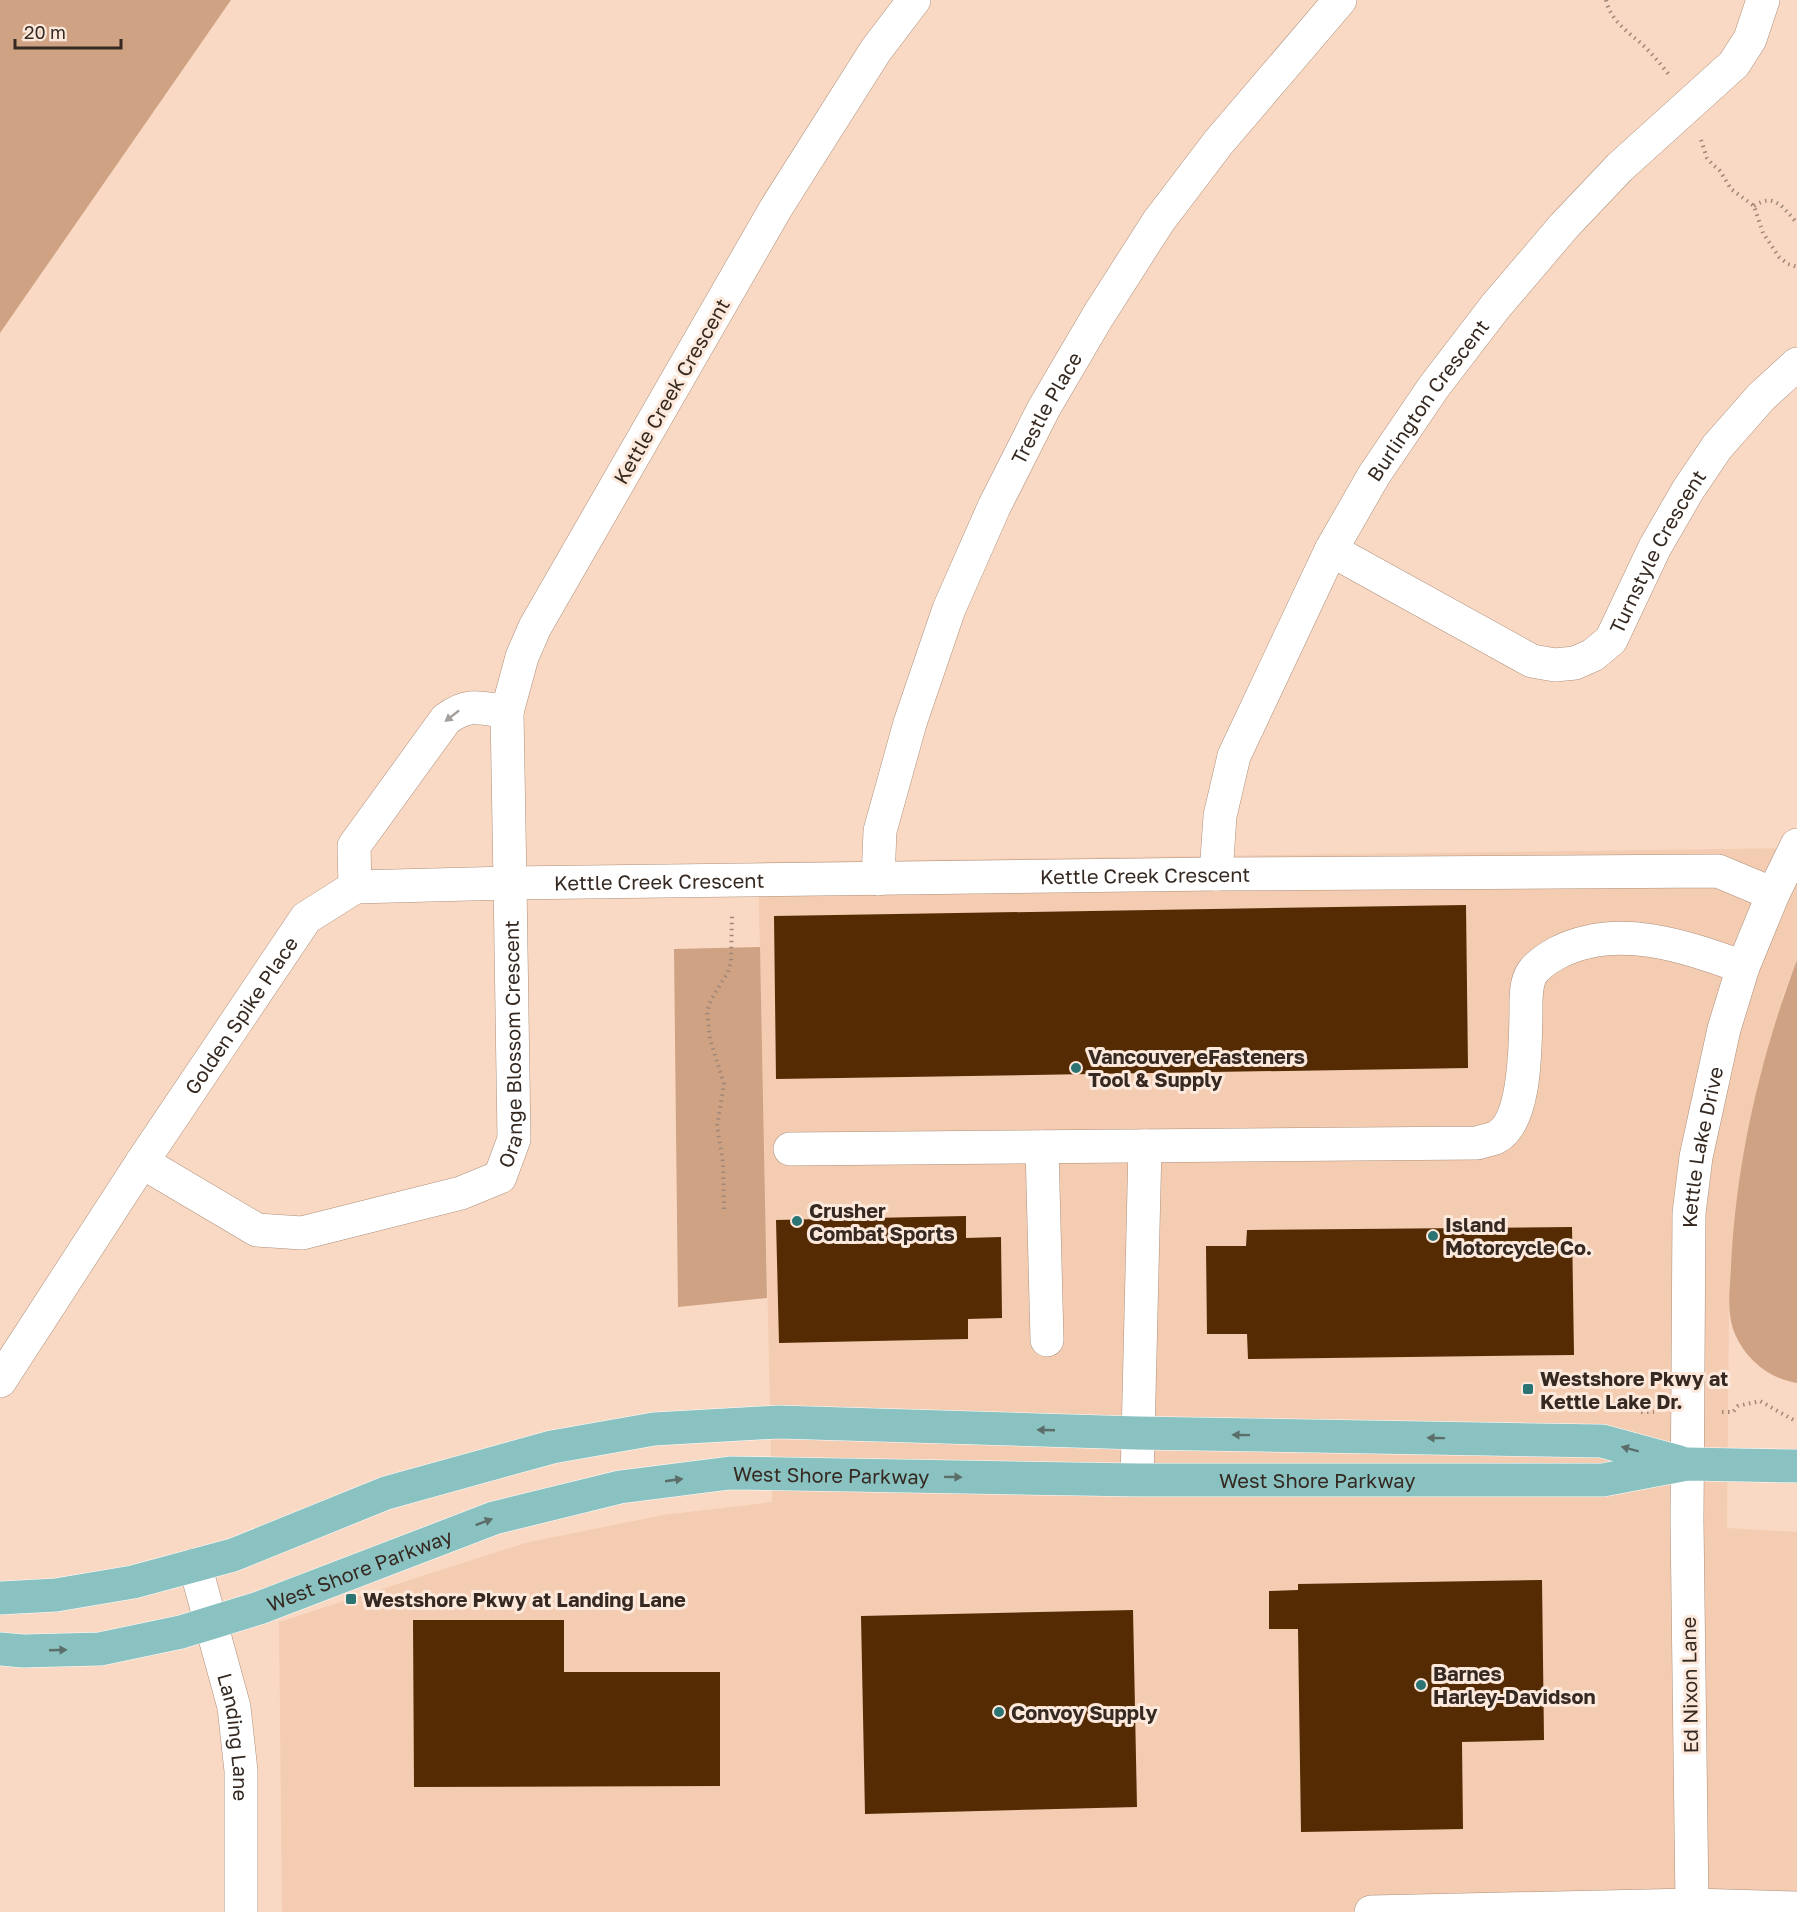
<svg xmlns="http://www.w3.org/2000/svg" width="1797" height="1912" font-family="'Golos Text',sans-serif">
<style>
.built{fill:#f3ccb2}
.green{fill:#cfa283}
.building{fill:#552b04}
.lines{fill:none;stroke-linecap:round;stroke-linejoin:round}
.minor-casing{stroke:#ad907b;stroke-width:34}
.major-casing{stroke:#fff;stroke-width:34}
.path{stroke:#9f8879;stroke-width:4;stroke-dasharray:1.5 4.5;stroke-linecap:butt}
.minor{stroke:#fff;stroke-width:33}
.major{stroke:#8ac2c2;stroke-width:33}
.oneway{fill:#a49f9b}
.oneway2{fill:#5b6e69}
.poi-dot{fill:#2a7474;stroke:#fde9dc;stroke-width:2}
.labels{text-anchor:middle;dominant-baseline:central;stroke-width:6;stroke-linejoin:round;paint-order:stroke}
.street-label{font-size:20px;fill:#352921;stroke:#fde9dc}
.poi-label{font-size:20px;font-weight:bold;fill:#352921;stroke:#fde9dc;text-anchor:start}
</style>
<rect width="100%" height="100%" fill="#f9d9c3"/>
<path class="built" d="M1797,848v112l-14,35 -54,307 -2,226 70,4v380h-1515l-3,-290 246,-79 138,-28 109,-13 -14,-640z"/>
<path class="green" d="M0,0h231l-231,333z
M760,947l7,351 -89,9 -4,-358z
M1797,960v423c-27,-4 -51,-23 -62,-49 -9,-21 -5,-45 -4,-67 5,-105 29,-209 66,-307z"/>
<path class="building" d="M1466,905l2,163 -692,11 -2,-163z
M966,1216v22l35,-1 1,81 -34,1v20l-189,4 -3,-123z
M1572,1227l2,128 -326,4 -1,-25h-40l-1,-88h40l1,-16z
M1542,1580l2,160 -82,2 1,87 -162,3 -3,-203h-29v-38l29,-1v-6z
M1133,1610l4,197 -272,7 -4,-198z
M413,1620h151v52h156v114l-306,1z"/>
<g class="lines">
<g class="minor-casing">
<g id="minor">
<path id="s1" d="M914,0l-38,50 -100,158 -241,419 -13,30 -15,55 3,171 706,-9 502,-3 55,23"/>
<path id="s2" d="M1331,550l201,111 23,4 20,-2 18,-8 18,-15 44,-93 33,-57 29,-43 44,-50 36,-33"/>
<path id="s3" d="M1216,874l4,-58 14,-60 97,-206 43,-75 59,-87 62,-81 69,-81 56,-59 114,-103 16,-25 13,-39"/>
<path id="s4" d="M878,879l2,-48 30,-108 39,-114 45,-102 50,-99 54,-92 60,-94 60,-79 122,-143"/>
<path d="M355,887l-1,-41 92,-127c23,-17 35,-11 61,-7"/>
<path d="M1042,1147l5,193"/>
<path d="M790,1149l687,-6c6,-2 12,-3 18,-5 32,-15 30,-94 31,-125 0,-12 -1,-29 6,-40 6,-9 16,-15 25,-20 60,-31 127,-7 186,14"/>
<path id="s5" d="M142,1162l115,68 45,3 159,-40 39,-16 14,-38 -4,-256 -155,4"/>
<path id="s6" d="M0,1381l142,-219 164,-244 49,-31"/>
<path d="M1137,1480l8,-334"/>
<path id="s7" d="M195,1565l39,142 7,64v141"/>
<path id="s8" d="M1692,1905l-5,-384 2,-308 7,-56 28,-128 19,-62 30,-73 24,-49"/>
<path d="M1371,1912l321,-7 105,3"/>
</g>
</g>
<g class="major-casing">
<g id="major">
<path d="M0,1598l56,-3 77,-13 100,-27 153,-62 166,-46 102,-18 124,-7 359,11 465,8 77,21"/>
<path id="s9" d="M0,1649l23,2 77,-2 81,-17 78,-24 235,-90 126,-31 110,-14 407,7h466l84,-16 110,2"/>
</g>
</g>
<path class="path" d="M1606,0c5,22 24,33 39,47 9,9 17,19 25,29
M1701,140l6,18 5,6 8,7 11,18 23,17 9,27 16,24 9,7 9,3
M1754,206c21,-14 29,2 43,17
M724,1209l-1,-47 -6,-36 7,-42 -14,-45 -3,-27 4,-12 17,-28 3,-10 1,-49
M1641,1412h13
M1722,1412h11l5,-6 22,-5 37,21"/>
<use href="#minor" class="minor"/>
<use href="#major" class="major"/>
</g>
<defs><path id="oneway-solid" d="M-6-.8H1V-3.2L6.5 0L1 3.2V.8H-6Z" transform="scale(1.5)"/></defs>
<use class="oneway" href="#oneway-solid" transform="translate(452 716) rotate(142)"/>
<g class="oneway2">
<use href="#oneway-solid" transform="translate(1046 1430) rotate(-178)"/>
<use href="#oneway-solid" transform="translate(1241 1435) rotate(-179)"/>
<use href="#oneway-solid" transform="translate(1436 1438) rotate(-179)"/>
<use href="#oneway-solid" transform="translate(1630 1449) rotate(-165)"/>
<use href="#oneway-solid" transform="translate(953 1477) rotate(1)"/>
<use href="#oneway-solid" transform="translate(674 1480) rotate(-8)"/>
<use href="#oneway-solid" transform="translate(484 1522) rotate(-21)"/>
<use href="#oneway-solid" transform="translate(58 1650) rotate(-2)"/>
</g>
<g class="poi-dot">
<circle cx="1076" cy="1068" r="6"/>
<circle cx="797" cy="1221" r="6"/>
<circle cx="1433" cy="1236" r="6"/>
<rect x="1522" y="1383" width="12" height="12" rx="3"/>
<rect x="345" y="1593" width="12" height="12" rx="3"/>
<circle cx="1421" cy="1685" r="6"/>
<circle cx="999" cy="1712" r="6"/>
</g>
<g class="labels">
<g class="street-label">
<text transform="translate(671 391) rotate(-60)">Kettle Creek Crescent</text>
<text stroke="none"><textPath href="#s3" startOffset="526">Burlington Crescent</textPath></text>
<text stroke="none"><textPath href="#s4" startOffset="504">Trestle Place</textPath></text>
<text stroke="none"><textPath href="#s2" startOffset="416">Turnstyle Crescent</textPath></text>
<text stroke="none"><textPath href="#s1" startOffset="1629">Kettle Creek Crescent</textPath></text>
<text stroke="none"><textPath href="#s1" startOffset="1143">Kettle Creek Crescent</textPath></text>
<text stroke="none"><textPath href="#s6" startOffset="438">Golden Spike Place</textPath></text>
<text stroke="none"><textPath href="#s5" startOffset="520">Orange Blossom Crescent</textPath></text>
<text stroke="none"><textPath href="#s8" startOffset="759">Kettle Lake Drive</textPath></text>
<text stroke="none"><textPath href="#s9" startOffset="858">West Shore Parkway</textPath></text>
<text stroke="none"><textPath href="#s9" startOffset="1344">West Shore Parkway</textPath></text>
<text stroke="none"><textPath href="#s9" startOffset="372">West Shore Parkway</textPath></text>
<text transform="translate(1689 1685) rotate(-91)">Ed Nixon Lane</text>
<text stroke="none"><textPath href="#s7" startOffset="177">Landing Lane</textPath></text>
</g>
<g class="poi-label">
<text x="1088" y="1056">Vancouver eFasteners<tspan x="1088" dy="23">Tool &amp; Supply</tspan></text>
<text x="809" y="1210">Crusher<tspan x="809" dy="23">Combat Sports</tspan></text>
<text x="1445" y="1224">Island<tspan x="1445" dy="23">Motorcycle Co.</tspan></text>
<text x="1540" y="1378">Westshore Pkwy at<tspan x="1540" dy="23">Kettle Lake Dr.</tspan></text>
<text x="363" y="1599">Westshore Pkwy at Landing Lane</text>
<text x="1433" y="1673">Barnes<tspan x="1433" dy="23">Harley-Davidson</tspan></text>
<text x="1011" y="1712">Convoy Supply</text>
</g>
</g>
<path d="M15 39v9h106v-9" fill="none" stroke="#352921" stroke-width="3"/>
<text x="24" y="39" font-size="18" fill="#352921" stroke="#fde9dc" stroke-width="4.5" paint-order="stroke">20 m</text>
</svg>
